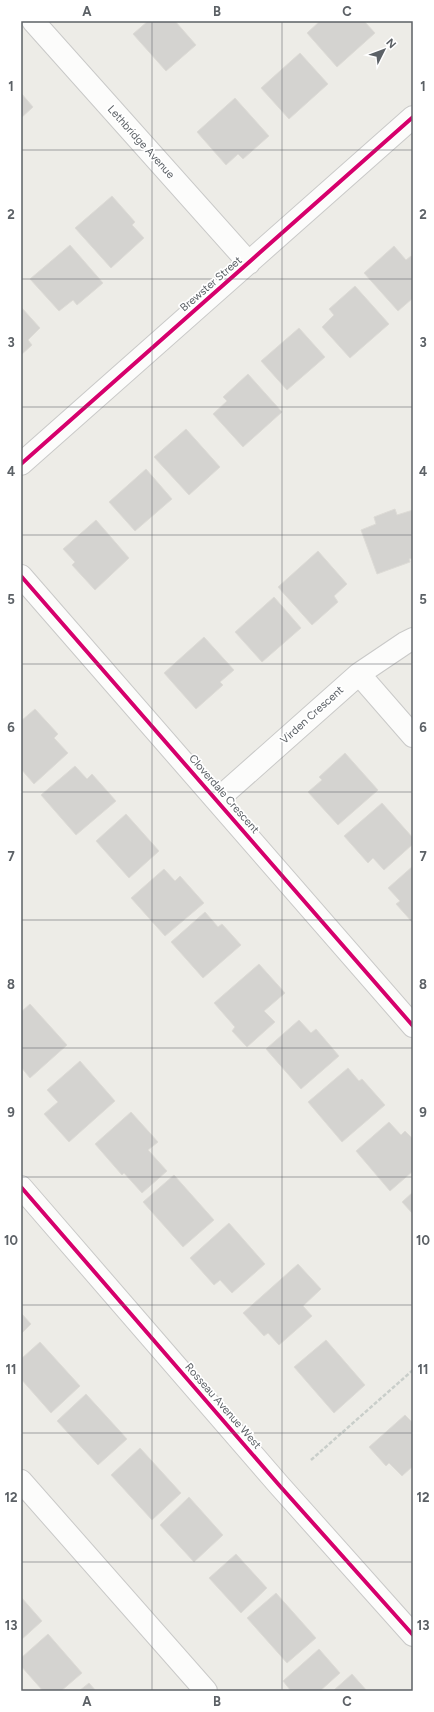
<svg xmlns="http://www.w3.org/2000/svg" width="434" height="1712" font-family="Figtree,sans-serif">
<style>
.building{fill:#d4d3d0;stroke:#dddbd6}
.lines{fill:none;stroke-linecap:round;stroke-linejoin:round}
.minor-casing{stroke:#c9c9c8;stroke-width:24}
.path{stroke:#c9ceca;stroke-width:2.5;stroke-dasharray:4 2;stroke-linecap:butt}
.minor{stroke:#fcfcfb;stroke-width:22}
.cycleway-casing{stroke:#fff;stroke-width:6}
.cycleway{stroke:#d6006c;stroke-width:4}
.grid{fill:none;stroke:#5c6166;stroke-width:1;stroke-opacity:0.55}
.labels{text-anchor:middle;dominant-baseline:central;stroke-width:3.5;stroke-linejoin:round;paint-order:stroke}
.street-label{font-size:11px;fill:#5c6166;stroke:#fff}
.neatline{fill:none;stroke:#5c6166;stroke-width:1.5}
.grid-label{font-size:13px;text-anchor:middle;font-weight:bold;fill:#5c6166}
</style>
<rect width="100%" height="100%" fill="#edece7"/>
<path class="building" d="M148,21h27l21,24 -30,26 -33,-37z
M320,21h44l11,12 -38,34 -30,-34z
M300,53l28,31 -39,35 -28,-31z
M21,93l12,14 -12,11z
M235,98l34,38 -26,23 -5,-5 -12,11 -29,-33z
M112,196l23,26 -3,3 12,13 -33,30 -36,-40z
M70,245l33,38 -26,22 -4,-5 -14,11 -29,-32z
M394,246l12,14 5,-4 2,3v39l-15,13 -34,-38z
M355,286l34,38 -39,34 -28,-31 12,-12 -5,-6z
M21,307l19,21 -12,12 4,5 -11,10z
M299,328l26,29 -38,33 -26,-29z
M248,374l34,38 -39,35 -30,-33 14,-13 -4,-4z
M186,429l34,38 -31,28 -35,-38z
M146,469l26,30 -37,32 -26,-29z
M395,509l2,6 16,-5v48l-4,1 1,3 -33,12 -16,-44 15,-6 -2,-7z
M96,520l33,38 -34,32 -23,-25 3,-3 -12,-13z
M318,551l29,33 -13,12 4,6 -26,23 -34,-38z
M274,597l27,31 -39,34 -27,-30z
M204,637l30,33 -14,12 3,3 -27,24 -32,-36z
M35,709l23,25 -4,4 14,15 -34,31 -13,-15v-48z
M345,753l33,37 -40,35 -30,-33 14,-12 -3,-3z
M75,766l12,13 5,-5 24,27 -40,34 -35,-40z
M382,803l31,35v6l-29,26 -11,-12 -5,5 -24,-27z
M126,814l33,37 -30,27 -33,-37z
M413,866v57l-17,-19 4,-3 -12,-13z
M164,869l11,12 5,-5 24,27 -39,33 -34,-38z
M205,912l13,15 4,-3 19,21 -38,33 -32,-36z
M259,964l26,29 -21,18 11,11 -28,25 -15,-16 3,-4 -21,-24z
M30,1004l37,41 -37,33 -9,-11v-55z
M299,1020l12,13 5,-4 23,27 -38,33 -35,-40z
M80,1061l35,40 -46,41 -25,-28 14,-12 -11,-12z
M348,1068l11,13 3,-2 23,26 -43,37 -34,-40z
M131,1112l27,30 -10,8 19,21 -25,22 -18,-20 -2,2 -27,-31z
M389,1122l12,13 4,-4 8,8v32l-23,20 -34,-40z
M174,1175l40,45 -31,27 -40,-45z
M413,1192v22l-11,-12z
M229,1223l36,41 -33,29 -12,-13 -6,5 -24,-27z
M298,1264l23,25 -18,17 9,10 -33,29 -11,-12 -4,3 -21,-23z
M21,1313l10,11 -10,10z
M326,1340l39,45 -31,28 -40,-46z
M40,1342l40,44 -29,27 -30,-34v-20z
M86,1394l41,45 -29,26 -41,-44z
M405,1415l8,8v43l-11,10 -13,-13 -3,3 -17,-19z
M140,1448l41,45 -29,27 -41,-45z
M189,1497l34,38 -29,27 -34,-37z
M236,1554l31,34 -26,25 -32,-35z
M276,1593l40,45 -29,25 -40,-45z
M21,1597l21,24 -21,19z
M48,1634l34,39 -21,18h-18l-22,-25v-8z
M319,1649l21,24 -20,18h-29l-8,-10z
M352,1674l15,17h-34z
M89,1683l7,8h-17z"/>
<g class="lines">
<g class="minor-casing">
<path id="minor" d="M33,21l216,242
M21,464l392,-347
M21,576l392,450
M359,674l54,62
M217,800l142,-126 46,-31 8,-4
M21,1187l258,298 134,150
M21,1481l185,210"/>
</g>
<path class="path" d="M311,1460l102,-90"/>
<use href="#minor" class="minor"/>
<g class="cycleway-casing">
<path id="cycleway" d="M21,464l392,-347
M21,576l392,450
M21,1187l258,298 134,150"/>
</g>
<use href="#cycleway" class="cycleway"/>
</g>
<path class="grid" d="M152,21v1670M282,21v1670M21,150h392M21,279h392M21,407h392M21,535h392M21,664h392M21,792h392M21,920h392M21,1048h392M21,1177h392M21,1305h392M21,1433h392M21,1562h392"/>
<g class="labels">
<g class="street-label">
<text transform="translate(141 142) rotate(48)">Lethbridge Avenue</text>
<text transform="translate(211 284) rotate(-41)">Brewster Street</text>
<text transform="translate(312 715) rotate(-42)">Virden Crescent</text>
<text transform="translate(224 794) rotate(49)">Cloverdale Crescent</text>
<text transform="translate(223 1406) rotate(49)">Rosseau Avenue West</text>
</g>
</g>
<rect width="434" height="1712" fill="none" stroke="#ffffff" stroke-width="44"/>
<g transform="translate(384 50) rotate(48)" stroke="#ffffff" stroke-width="3" paint-order="stroke">
<path d="M0-3L7 15L0 10L-7 15Z" fill="#5c6166"/>
<text y="-6" font-size="11" font-weight="bold" text-anchor="middle" fill="#5c6166">N</text>
</g>
<rect x="22" y="22" width="390" height="1668" class="neatline"/>
<g class="grid-label">
<text x="87" y="16">A</text>
<text x="217" y="16">B</text>
<text x="347" y="16">C</text>
<text x="11" y="91">1</text>
<text x="423" y="91">1</text>
<text x="11" y="219">2</text>
<text x="423" y="219">2</text>
<text x="11" y="347">3</text>
<text x="423" y="347">3</text>
<text x="11" y="476">4</text>
<text x="423" y="476">4</text>
<text x="11" y="604">5</text>
<text x="423" y="604">5</text>
<text x="11" y="732">6</text>
<text x="423" y="732">6</text>
<text x="11" y="861">7</text>
<text x="423" y="861">7</text>
<text x="11" y="989">8</text>
<text x="423" y="989">8</text>
<text x="11" y="1117">9</text>
<text x="423" y="1117">9</text>
<text x="11" y="1245">10</text>
<text x="423" y="1245">10</text>
<text x="11" y="1374">11</text>
<text x="423" y="1374">11</text>
<text x="11" y="1502">12</text>
<text x="423" y="1502">12</text>
<text x="11" y="1630">13</text>
<text x="423" y="1630">13</text>
<text x="87" y="1706">A</text>
<text x="217" y="1706">B</text>
<text x="347" y="1706">C</text>
</g>
</svg>
